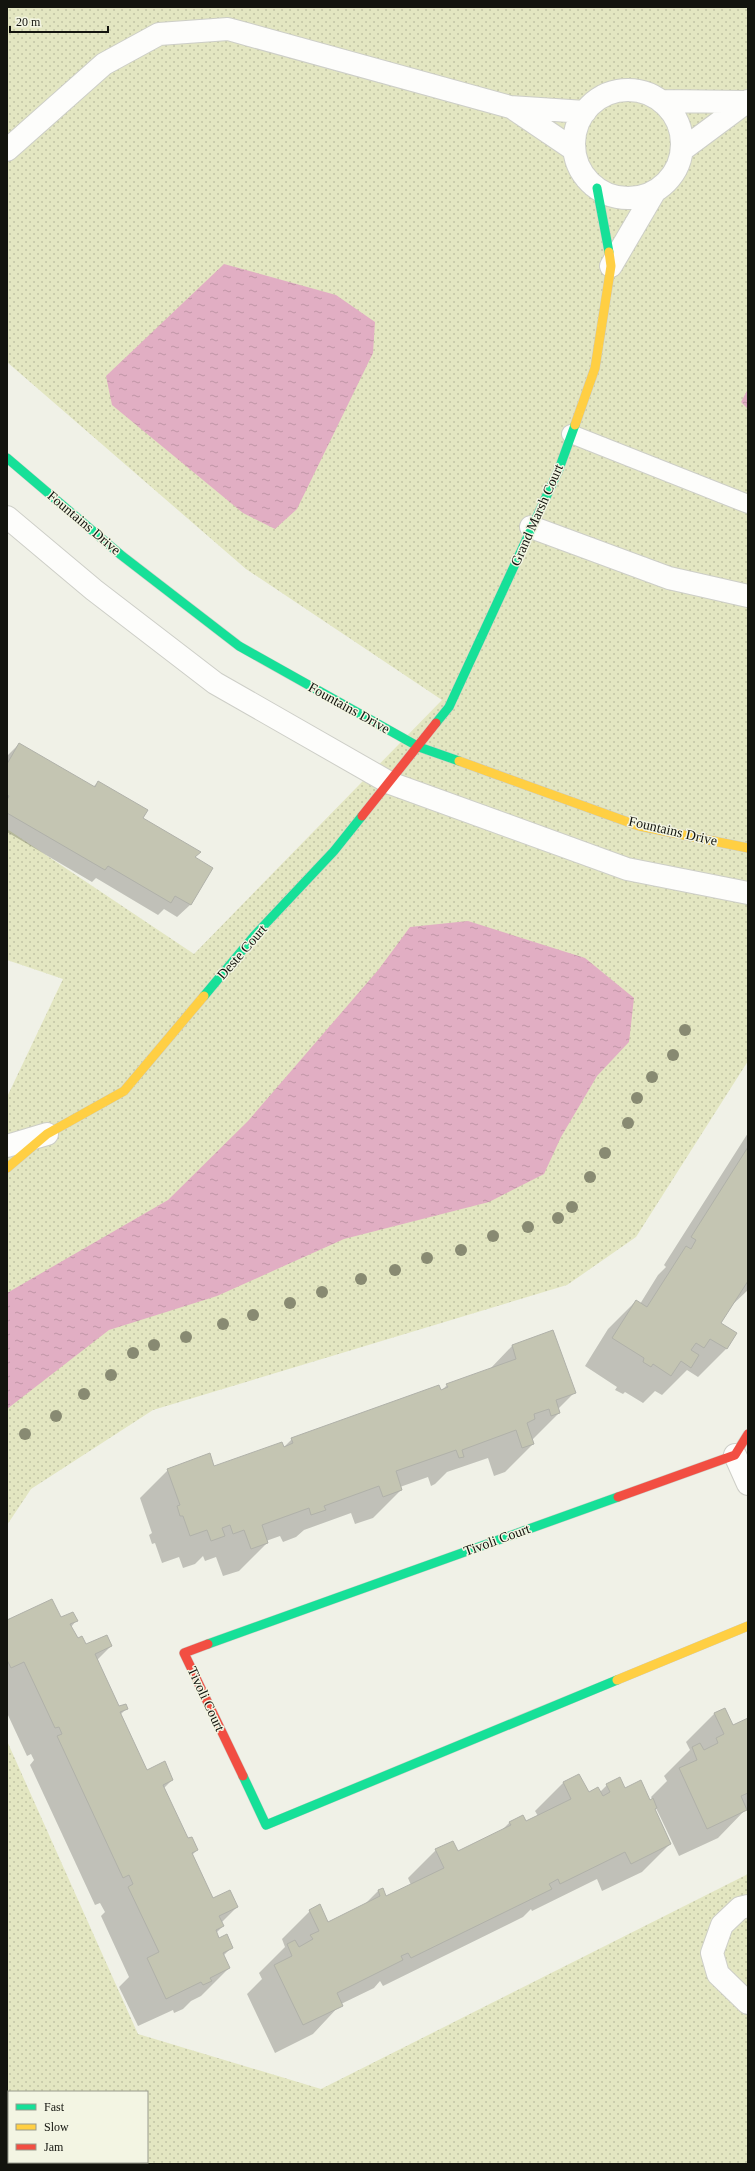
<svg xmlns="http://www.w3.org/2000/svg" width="755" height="2171" font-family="'Times New Roman',serif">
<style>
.grass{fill:url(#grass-dots);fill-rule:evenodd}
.water{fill:url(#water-ripples)}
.shadow{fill:#0003}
.building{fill:#c4c5b2;stroke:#b0b1a9}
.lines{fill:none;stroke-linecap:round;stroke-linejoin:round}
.lane-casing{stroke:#cdcec7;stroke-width:20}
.street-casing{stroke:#cdcec7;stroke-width:24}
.fast-casing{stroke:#cdcec7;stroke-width:10}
.slow-casing{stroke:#cdcec7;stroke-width:10}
.jam-casing{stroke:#cdcec7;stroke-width:10}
.lane{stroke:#fdfdfb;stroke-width:18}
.street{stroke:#fdfdfb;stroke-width:22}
.fast{stroke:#16e098;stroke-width:9}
.slow{stroke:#ffcf43;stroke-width:9}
.jam{stroke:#f24e42;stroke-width:9}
.tree{fill:#888a72}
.labels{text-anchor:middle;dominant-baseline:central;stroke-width:3;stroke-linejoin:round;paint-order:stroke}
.street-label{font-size:14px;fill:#13140e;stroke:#f3f5e3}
</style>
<defs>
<pattern id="grass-dots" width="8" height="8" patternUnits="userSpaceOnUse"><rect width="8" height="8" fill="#e3e6c1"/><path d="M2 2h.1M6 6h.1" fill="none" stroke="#c2c4a5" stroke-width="1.8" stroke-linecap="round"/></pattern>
<pattern id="water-ripples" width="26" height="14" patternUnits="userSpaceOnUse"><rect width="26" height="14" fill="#e1aec3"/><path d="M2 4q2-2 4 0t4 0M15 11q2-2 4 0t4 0" fill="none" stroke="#c095a6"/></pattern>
</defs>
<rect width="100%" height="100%" fill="#f0f1e7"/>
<path class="grass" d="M7,7h741v1054l-112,176 -69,48 -414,125 -122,79 -24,36v-428l56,-118 -56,-19v-131l187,125 248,-254 -196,-131 -239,-207z
M7,1741l131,293 183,55 427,-215v290h-741zM9,2092h138v70h-138z"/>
<path class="water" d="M224,264l112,31 39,27 -2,31 -76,156 -22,20 -32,-16 -131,-108 -6,-29z
M748,389v20l-7,-7z
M468,921l117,37 49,40 -5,44 -32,34 -36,61 -17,37 -55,28 -145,37 -127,57 -108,34 -102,79v-116l161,-93 80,-79 131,-152 31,-42z"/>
<path class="shadow" d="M19,744l74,43 5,-5 44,36 52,40 17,10 -21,37 -13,12 -13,-8 -6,6 -62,-37 -4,4 -85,-50v-76z
M748,1133v157l-18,17 -10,17 16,10 -10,15 -28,28 -11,-7 -25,25 -7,-4 -12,12 -18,-11 -2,2 -8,-4 2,-3 -32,-21 23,-37 28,-28 4,3 18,-29 8,-8 -2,-2z
M553,1332l21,61 -16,16 1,4 -27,27 1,4 -28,28 -11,4 -6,-18 -41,14 -12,12 -4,2 -3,-9 -28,10 1,3 -28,28 -18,6 -4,-11 -47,17 -8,7 -13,5 -3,-6 -14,5 1,2 -28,28 -16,5 -7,-19 -11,4 -2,-5 -8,8 -12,4 -4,-11 -17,6 -7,-20 -3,1 -3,-9 3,-2 -12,-35 28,-28 45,-3 70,-19 9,-9 148,-47 7,-7 42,-15 23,-24z
M61,1619l15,2 -5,6 6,13 8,6h26l-14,14 22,48h8l-7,7 26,57 26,8 -9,9 24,51 10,10 -5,5 20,45 25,7 -16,16 2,3 -7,7 3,6 13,8 -9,9 6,12 -28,28 -10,5 -8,8 -9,4 -1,-3 -35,16 -19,-39 10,-10 -28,-61 4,-4 -5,-9 -5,2 -65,-140 4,-5 -3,-6 -4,2 -20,-43v-91z
M725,1709l8,18 15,-8v88l-30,31 -39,18 -23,-48 -2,2 16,34 -28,28 -40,19 -5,-12 -65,32 -1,-2 -8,8 -140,69 -3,-5 -6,7 -33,16 -28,30 -38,19 -28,-59 15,-15 -3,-6 26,-26 -3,-8 28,-28 18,12 35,-17 15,-15 8,6 25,-12 -3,-7 28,-28 17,-8 5,11 42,-21 10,-10h15l13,-6 -3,-5 28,-28 16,-8 9,18 12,-1 7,-7 18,4 25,12 3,-1 -2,-3 16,-16 -3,-5 26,-26 -4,-8 28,-28z"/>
<path class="building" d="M19,743l76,44 3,-6 50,29 -5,8 58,34 -6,5 18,11 -22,37 -16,-9 -4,7 -63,-37 -3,4 -98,-57v-13l2,-4 -2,-1v-31z
M748,1147v134l-27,42 16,10 -10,16 -17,-10 -6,9 -8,-5 -5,7 8,5 -8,13 -10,-7 -10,15 -18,-12 -2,3 -8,-5 1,-4 -32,-20 24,-38 11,7 39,-61 5,3 5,-9 -5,-3z
M553,1330l23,63 -20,7 4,13 -9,3 -2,-7 -15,5 1,5 -8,4 7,21 -12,4 -6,-18 -54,20 2,7 -5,1 -3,-8 -60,21 6,19 -19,7 -4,-11 -55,20 2,4 -15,5 -2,-7 -47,17 6,18 -17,6 -7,-19 -11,4 -3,-9 -8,3 3,8 -14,5 -4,-11 -17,6 -7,-20h-3l-3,-10 3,-1 -13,-36 43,-16 4,13 68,-24 2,5 9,-4 -2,-5 148,-53 2,5 7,-3 -2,-3 70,-25 -4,-14z
M52,1599l9,18 12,-5 5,9 -8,3 8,14 4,-2 4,8 21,-9 5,11 -17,8 24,52 7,-2 2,5 -8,3 27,58 18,-9 8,19 -10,5 25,53 4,-1 6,13 -6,3 21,45 17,-8 8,17 -19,9 5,10 -8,4 3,8 8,-4 6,14 -10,5 7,15 -20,10 2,3 -9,4 -2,-3 -35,17 -19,-41 12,-6 -31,-65 5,-3 -4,-9 -6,3 -66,-142 5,-2 -3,-7 -4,1 -31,-66 -13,6 -4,-8v-40z
M725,1708l8,17 15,-7v75l-7,3 6,14 -40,19 -28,-61 18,-8 -5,-13 8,-4 4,7 14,-7 -2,-5 8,-4 -10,-21z
M579,1774l10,18 9,-5 5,9 7,-4 -4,-8 14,-7 5,11 16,-8 9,20 3,-2 4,10 -2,1 16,35 -40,20 -6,-12 -65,32 -2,-5 -9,5 3,5 -141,69 -3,-5 -7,3 2,4 -66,33 6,13 -40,19 -29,-60 18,-9 -5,-12 8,-4 4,7 14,-8 -3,-4 9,-4 -10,-21 11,-6 8,18 52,-26 -2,-6 5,-2 3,8 58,-28 -9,-19 18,-8 5,10 53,-26 -2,-3 14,-7 3,6 45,-22 -8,-17z"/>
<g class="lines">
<g class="lane-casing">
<path id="lane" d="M571,434l177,70"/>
</g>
<g class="street-casing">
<path id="street" d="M574 144a54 54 0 1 1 108 0a54 54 0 1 1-108 0Z
M662,101l83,1
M511,107l62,42
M7,150l97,-86 55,-30 69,-5 282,78 75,5
M682,150l66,-49
M611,266l44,-75
M7,517l87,73 121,93 175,100 237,86 121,24
M531,527l138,51 79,18
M7,1146l40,-12
M735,1455l13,29
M748,1906l-8,2 -18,17 -10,28 6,21 30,29"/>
</g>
<g class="fast-casing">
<path id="fast" d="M597,188l12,64
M7,458l114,97 118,91 180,101 40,14
M436,723l13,-16 110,-238 16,-44
M204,996l51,-61 79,-84 28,-35
M208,1644l410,-147
M243,1776l23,49 351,-145"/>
</g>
<g class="slow-casing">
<path id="slow" d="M575,425l20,-57 16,-102 -2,-14
M459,761l180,65 109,22
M7,1168l40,-34 77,-43 80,-95
M617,1680l131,-54"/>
</g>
<g class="jam-casing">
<path id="jam" d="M362,816l74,-93
M618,1497l117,-42 13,-21
M208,1644l-24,9 59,123"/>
</g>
<use href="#lane" class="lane"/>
<use href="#street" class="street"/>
<use href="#fast" class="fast"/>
<use href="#slow" class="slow"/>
<use href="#jam" class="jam"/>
</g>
<g class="tree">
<circle cx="685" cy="1030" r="6"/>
<circle cx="673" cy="1055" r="6"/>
<circle cx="652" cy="1077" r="6"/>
<circle cx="637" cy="1098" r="6"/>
<circle cx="628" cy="1123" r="6"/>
<circle cx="605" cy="1153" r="6"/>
<circle cx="590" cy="1177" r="6"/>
<circle cx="572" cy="1207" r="6"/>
<circle cx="558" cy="1218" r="6"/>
<circle cx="528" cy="1227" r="6"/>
<circle cx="493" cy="1236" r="6"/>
<circle cx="461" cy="1250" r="6"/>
<circle cx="427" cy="1258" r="6"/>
<circle cx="395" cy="1270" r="6"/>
<circle cx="361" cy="1279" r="6"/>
<circle cx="322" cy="1292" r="6"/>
<circle cx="290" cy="1303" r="6"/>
<circle cx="253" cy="1315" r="6"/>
<circle cx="223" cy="1324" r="6"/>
<circle cx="186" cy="1337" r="6"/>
<circle cx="154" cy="1345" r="6"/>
<circle cx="133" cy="1353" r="6"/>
<circle cx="111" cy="1375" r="6"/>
<circle cx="84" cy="1394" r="6"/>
<circle cx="56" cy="1416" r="6"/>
<circle cx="25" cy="1434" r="6"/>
</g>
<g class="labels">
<g class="street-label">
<text transform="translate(537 515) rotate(-66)">Grand Marsh Court</text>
<text transform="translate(84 523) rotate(40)">Fountains Drive</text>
<text transform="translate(349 708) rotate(29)">Fountains Drive</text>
<text transform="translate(673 831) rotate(13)">Fountains Drive</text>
<text transform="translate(242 952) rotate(-49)">Deste Court</text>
<text transform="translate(497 1540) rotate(-20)">Tivoli Court</text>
<text transform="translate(206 1699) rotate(65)">Tivoli Court</text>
</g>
</g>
<rect width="755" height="2171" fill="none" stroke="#13140e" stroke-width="16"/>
<rect x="8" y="2091" width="140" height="72" fill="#f3f5e3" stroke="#999b8e"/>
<rect x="16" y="2104" width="20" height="6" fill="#16e098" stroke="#999b8e"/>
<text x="44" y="2111" font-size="12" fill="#13140e">Fast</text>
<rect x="16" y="2124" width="20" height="6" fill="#ffcf43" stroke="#999b8e"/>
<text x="44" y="2131" font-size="12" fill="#13140e">Slow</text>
<rect x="16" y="2144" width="20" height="6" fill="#f24e42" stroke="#999b8e"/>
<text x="44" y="2151" font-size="12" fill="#13140e">Jam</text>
<path d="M10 26v6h98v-6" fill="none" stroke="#13140e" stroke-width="2"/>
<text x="16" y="26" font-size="12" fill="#13140e" stroke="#f3f5e3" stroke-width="3" paint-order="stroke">20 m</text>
</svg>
